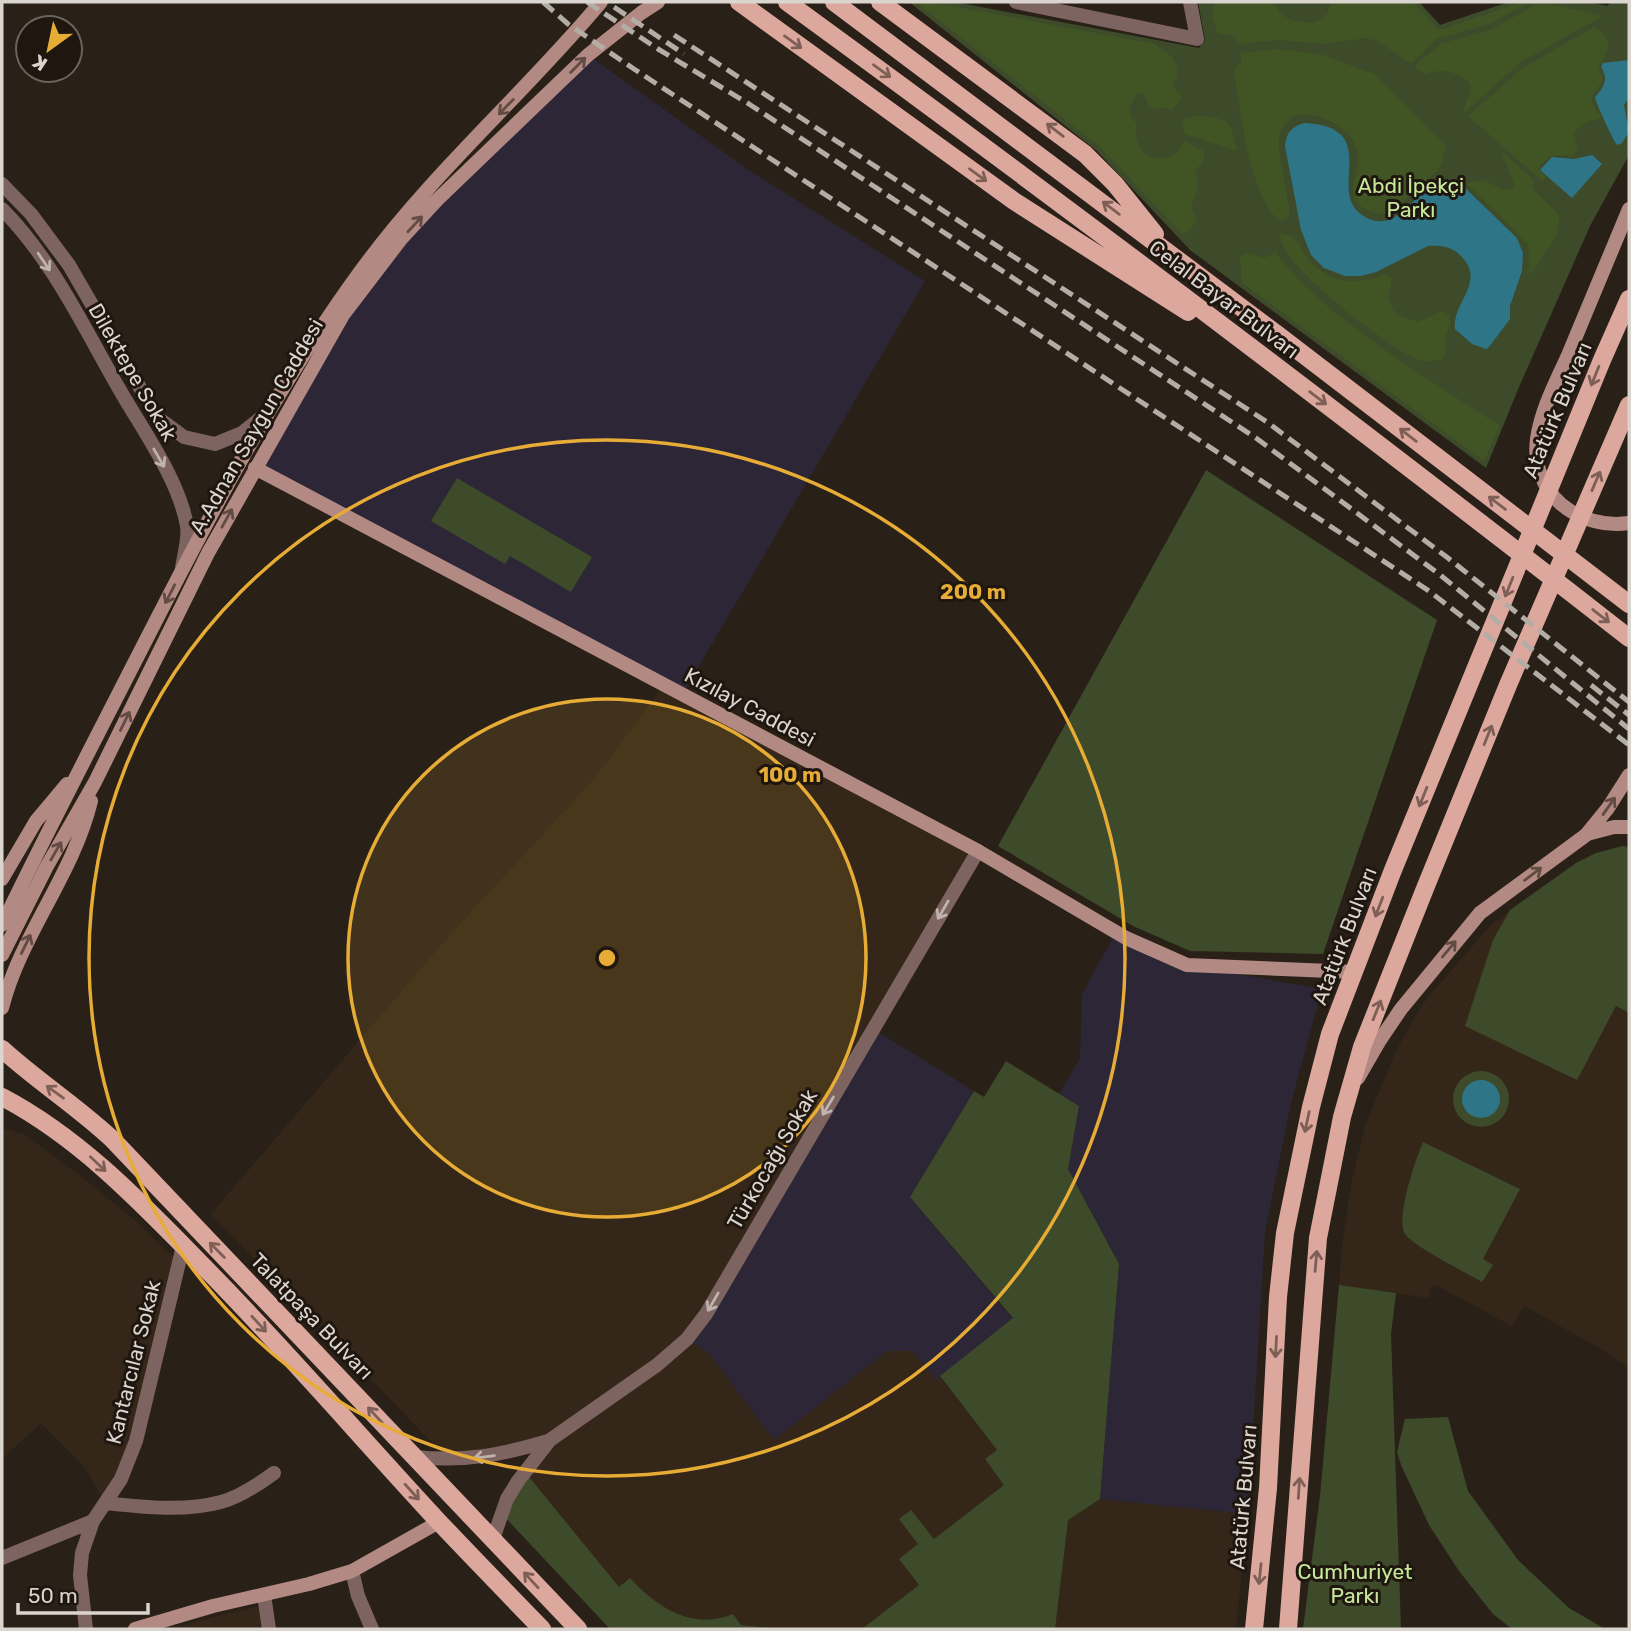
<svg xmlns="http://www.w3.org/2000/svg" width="1631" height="1631" font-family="Rubik,sans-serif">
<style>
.commercial{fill:#342719}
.education{fill:#2d2636}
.green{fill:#3d4b2a}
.forest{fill:#415424}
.water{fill:#2e7588}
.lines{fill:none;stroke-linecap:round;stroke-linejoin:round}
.street{stroke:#7e6460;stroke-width:14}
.secondary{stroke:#b38a83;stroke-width:14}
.primary{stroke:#dca79d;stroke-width:18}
.rail{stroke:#b3ada6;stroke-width:5;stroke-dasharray:14 7;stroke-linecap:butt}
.oneway{stroke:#7e5f56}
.oneway2{stroke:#624b43}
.oneway3{stroke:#bfb3ae}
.ring{fill:none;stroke:#e6ac36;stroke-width:3.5}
.labels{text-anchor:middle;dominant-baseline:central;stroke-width:6;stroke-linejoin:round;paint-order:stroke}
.park-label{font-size:21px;fill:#c7e89b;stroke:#1f170f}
.street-label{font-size:21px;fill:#dbd5cf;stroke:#1f170f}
.centre{fill:#e6ac36;stroke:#1f170f;stroke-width:3.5}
.ring-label{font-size:21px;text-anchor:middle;font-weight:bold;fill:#e6ac36;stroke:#1f170f;stroke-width:6;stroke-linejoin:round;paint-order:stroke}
</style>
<rect width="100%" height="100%" fill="#292118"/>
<path class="commercial" d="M664,685l314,166 -290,488 21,14 65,87 113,-89h26l23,28 4,-2 85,109 43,33 32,-20 148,15 -12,115h-626l-108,-115 47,-72 -100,18 -238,-246 234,-274 148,-160z
M1623,846l6,1v521l-29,-20 -76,-42 -12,20 -76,-41 -6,2 -1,11 -90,-13 3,-39 10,-67 13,-53 30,-73 19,-35 14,-21 64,-73 84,-61 20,-10z
M6,1129l18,5 58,43 52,43 45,42 -43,179 -31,62 -20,-35 -44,-45 -39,36v-329z
M265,1605l4,24h-99l44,-12z"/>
<path class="education" d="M588,55l162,116 175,110 -243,414 -427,-227 116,-192z
M1116,932l71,33 135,24 -31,114 -26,129 -17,282 -148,-15 19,-235 -51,-95 11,-63 -20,-12 21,-35 2,-65z
M873,1029l101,62 -64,106 103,122 -77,61 -23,-29h-26l-113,89 -65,-87 -22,-14z"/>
<path class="green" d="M909,2h46l244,46 6,-8 -7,-38h221l21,23 69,-23h80l18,4 5,-4h17v153l-39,71 -71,161 -33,81 -296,-218 -93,-99z
M1206,470l231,150 -114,334 -133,-3 -57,-25 -135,-80z
M457,478l135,79 -21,35 -61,-36 -5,8 -74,-43z
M1623,846l6,1v166l-13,-7 -39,74 -112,-54 28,-86 17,-30 66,-47 20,-10z
M1006,1061l73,45 -11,63 51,95 -19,235 -32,21 -13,109h-193l57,-44 -20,-26 19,-15 -19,-25 12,-9 23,29 70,-54 -19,-26 12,-9 -57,-74 73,-58 -103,-121 64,-106 10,6z
M1453 1099a28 28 0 1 1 56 0a28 28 0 1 1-56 0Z
M1423,1142l97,47 -37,70 10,6 -11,17c-13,-8 -74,-38 -78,-50 -7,-18 11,-71 19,-90z
M1339,1285l57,8 -5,41 10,295h-98l17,-133z
M1448,1417l20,74 50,69 51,48 36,21h-93l-19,-15 -34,-43 -30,-46 -28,-60 -4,-13 8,-33z
M525,1472l94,115 11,-9c27,29 62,53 103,36l8,11 36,4h-167l-108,-115z"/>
<path class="forest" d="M916,2h15l224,42c10,7 26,16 22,31 -1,4 -3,7 -4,11l9,10 -10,15 -7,-3 -12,1c-6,-5 -6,-11 -11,-16h-4c-8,10 -13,22 -1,30 -9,33 32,51 47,18l20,10v8l-9,13c4,13 3,21 -4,34l6,13 -5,9 -9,7 -83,-88z
M1214,2h60c5,18 24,20 40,21l13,-9 5,-12h81l26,28 83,-28h8l-40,22 -54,15 -25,25 -33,-23 -12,-3 -41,6 -48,-4 -37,4 -8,-9 -14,-1 -6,-17z
M1541,2l62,14 -82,46 -57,51c-1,-7 7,-18 7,-28 -13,-14 -29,-17 -46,-11l-11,-7 26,-23 52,-15z
M1594,27c23,14 14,22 4,41l4,7v8l-10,12 1,10 9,13c-14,3 -20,4 -28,16l4,16 -5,6c-20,-2 -22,-3 -35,13l8,8 -4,4 -74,-65 56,-49z
M1278,49l45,6 53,20 70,71c-2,7 -4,20 -9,26 -4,4 -12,8 -17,13 -14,14 -30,38 -53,25 -5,-2 -9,-6 -12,-11 -6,-13 2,-23 3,-36 2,-22 -14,-37 -33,-44 -9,-4 -22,-6 -32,-2 -10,6 -14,16 -15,27l12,70 -5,6 -8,-1c-28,-27 -37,-109 -43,-148l7,-9v-9z
M1198,115c33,5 32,4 39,36l-52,-17 -4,-14z
M1500,150l34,30 -2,8 27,27 -2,20 -25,38h-5l3,-11 -3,-19 -61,-60 18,-3 18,9h9l4,-3z
M1280,233c23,4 17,14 30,28 19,22 49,25 74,13l8,4 -4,18 5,14 7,6 18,6 24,-11 7,5 2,8c-6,9 -7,16 -4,27l-5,8c-9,2 -17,4 -26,0 -27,-12 -142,-97 -136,-126z
M1274,250c9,11 18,23 28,33 59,56 130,98 198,143l-16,35 -242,-178 -2,-27 9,-3 15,5 9,-4z"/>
<path class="water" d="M1629,60v38l-5,7 5,27 -7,11 -5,2c-5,-7 -21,-42 -22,-48 9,-10 14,-18 6,-30l2,-4z
M1306,123c77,5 20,68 56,92 44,29 60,-54 98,-32l57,55 6,15 -1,18 -12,35v13l-21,28 -3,2 -14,-5 -17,-15c-4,-26 33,-47 5,-74 -9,-9 -20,-10 -32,-9l-52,26 -15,4h-16l-21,-8 -13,-13 -10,-25 -16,-84c1,-14 8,-21 21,-23z
M1592,155l10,9 -30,34 -32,-28 12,-13 22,2z
M1462 1099a19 19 0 1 1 38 0a19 19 0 1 1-38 0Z"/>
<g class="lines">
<path class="street" d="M1016,2l181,37 -7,-37
M2,184l29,30 38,51 88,152 27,20 31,7 27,-11 26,-21
M2,209c51,51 83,121 119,183 23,40 58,88 66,134 2,13 -3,28 -5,42
M415,1457c50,5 86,-2 133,-16
M105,1503c37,4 79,9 116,-1 19,-5 38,-18 53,-29
M493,1539l14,-40 11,-18 32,-41 107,-75 30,-26 19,-25 272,-463
M2,1558l91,-37
M352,1571l6,25 14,33
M264,1595l5,34
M86,1629l-6,-54 2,-22 11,-32 28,-42 15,-38 47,-195"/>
<path class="secondary" d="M1629,209c-20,48 -40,96 -60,144 -12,27 -28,56 -32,86 -7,55 41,91 92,84
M255,468l723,383 148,87 61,27 168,7
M1587,834l27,-7h15
M2,879l34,-58 31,-37
M2,925c46,-95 95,-189 143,-283 65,-127 131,-255 215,-370 71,-98 164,-178 241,-270
M2,955l45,-89 48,-84 113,-229 135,-238 58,-76 36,-39 151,-145 53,-42 17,-11
M2,1008c19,-74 71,-133 89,-207
M1358,1078l22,-38 21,-31 79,-96 106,-78 22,-27 21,-33
M135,1629l78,-23 96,-22 43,-13 87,-49"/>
<path class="primary" d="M739,2l275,199 174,111
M787,2c284,207 565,420 842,636
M834,2l444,333 351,269
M880,2l205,152 30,30 40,50
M2,1049c35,32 76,58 111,91l465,489
M2,1097c82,43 146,113 210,178 78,80 151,165 227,247 34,36 69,72 103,107
M1254,1629l14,-141 10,-191 7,-64 26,-126 19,-73 63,-164 209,-510 27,-61
M1288,1629l30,-391 24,-121 20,-70 64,-161 82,-201 121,-280"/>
<path class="rail" d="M543,2l25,22 66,45 795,522 200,154
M587,2l71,47 91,55 507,334 183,136 190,155
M614,7l70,47
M674,35l593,387 181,136 181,144
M1591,685l38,30"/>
</g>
<defs><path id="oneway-shaft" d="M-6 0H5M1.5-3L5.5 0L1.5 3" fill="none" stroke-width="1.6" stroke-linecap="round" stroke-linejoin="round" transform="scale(1.75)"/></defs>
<g class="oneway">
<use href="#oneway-shaft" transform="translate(793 42) rotate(36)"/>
<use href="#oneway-shaft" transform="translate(882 71) rotate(36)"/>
<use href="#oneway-shaft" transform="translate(1055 130) rotate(-142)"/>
<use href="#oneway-shaft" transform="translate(978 175) rotate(36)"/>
<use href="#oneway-shaft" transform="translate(1111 208) rotate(-143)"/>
<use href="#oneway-shaft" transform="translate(1595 376) rotate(112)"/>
<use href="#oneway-shaft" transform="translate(1318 398) rotate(37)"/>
<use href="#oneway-shaft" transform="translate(1408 435) rotate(-142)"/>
<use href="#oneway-shaft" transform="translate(1596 481) rotate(-67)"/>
<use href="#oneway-shaft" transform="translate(1497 503) rotate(-143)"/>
<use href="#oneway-shaft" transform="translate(1509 587) rotate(112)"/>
<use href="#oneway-shaft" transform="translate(1601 616) rotate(38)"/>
<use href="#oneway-shaft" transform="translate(1488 735) rotate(-68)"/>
<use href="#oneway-shaft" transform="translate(1423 797) rotate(112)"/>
<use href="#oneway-shaft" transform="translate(1379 907) rotate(111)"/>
<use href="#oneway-shaft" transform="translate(1377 1010) rotate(-68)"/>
<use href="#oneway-shaft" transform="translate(55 1092) rotate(-144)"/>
<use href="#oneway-shaft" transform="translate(1307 1122) rotate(102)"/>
<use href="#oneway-shaft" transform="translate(98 1164) rotate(43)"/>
<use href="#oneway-shaft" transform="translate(217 1250) rotate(-135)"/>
<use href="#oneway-shaft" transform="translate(1316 1261) rotate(-85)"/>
<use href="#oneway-shaft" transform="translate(259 1324) rotate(47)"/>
<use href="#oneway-shaft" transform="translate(1276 1347) rotate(93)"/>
<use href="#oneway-shaft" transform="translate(375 1415) rotate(-133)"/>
<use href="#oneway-shaft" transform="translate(1299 1488) rotate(-86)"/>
<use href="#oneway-shaft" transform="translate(412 1492) rotate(48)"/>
<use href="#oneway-shaft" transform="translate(1260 1574) rotate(96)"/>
<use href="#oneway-shaft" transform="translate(531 1580) rotate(-133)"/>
</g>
<g class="oneway2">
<use href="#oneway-shaft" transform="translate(578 65) rotate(-45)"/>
<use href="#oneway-shaft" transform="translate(506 107) rotate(134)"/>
<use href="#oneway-shaft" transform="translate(415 224) rotate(-47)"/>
<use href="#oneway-shaft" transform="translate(227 518) rotate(-61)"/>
<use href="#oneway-shaft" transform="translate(170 594) rotate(117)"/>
<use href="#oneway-shaft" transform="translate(125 721) rotate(-64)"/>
<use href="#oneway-shaft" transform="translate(1609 806) rotate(-55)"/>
<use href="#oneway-shaft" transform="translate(56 851) rotate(-60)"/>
<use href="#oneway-shaft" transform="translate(1533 874) rotate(-37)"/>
<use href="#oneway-shaft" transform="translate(26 944) rotate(-64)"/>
<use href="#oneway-shaft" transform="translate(1449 949) rotate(-50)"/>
</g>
<g class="oneway3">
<use href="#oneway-shaft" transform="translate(44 262) rotate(56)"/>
<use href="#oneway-shaft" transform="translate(159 458) rotate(60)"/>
<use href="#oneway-shaft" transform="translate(943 910) rotate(120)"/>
<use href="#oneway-shaft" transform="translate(828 1106) rotate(121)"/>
<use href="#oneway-shaft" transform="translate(713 1302) rotate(120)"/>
<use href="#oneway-shaft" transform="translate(484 1457) rotate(173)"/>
</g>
<circle cx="607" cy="958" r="259" fill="#e6ac36" fill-opacity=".12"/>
<g class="ring">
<circle cx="607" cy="958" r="259"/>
<circle cx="607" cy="958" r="518"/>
</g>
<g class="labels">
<g class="park-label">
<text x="1411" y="185">Abdi İpekçi<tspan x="1411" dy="24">Parkı</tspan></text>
<text x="1355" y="1571">Cumhuriyet<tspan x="1355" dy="24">Parkı</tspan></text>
</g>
<g class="street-label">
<text transform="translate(1224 299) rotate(37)">Celal Bayar Bulvarı</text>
<text transform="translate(133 372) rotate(60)">Dilektepe Sokak</text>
<text transform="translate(1557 410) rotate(-67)">Atatürk Bulvarı</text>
<text transform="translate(256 426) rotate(-60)">A.Adnan Saygun Caddesi</text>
<text transform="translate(750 707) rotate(28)">Kızılay Caddesi</text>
<text transform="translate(1344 936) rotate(-69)">Atatürk Bulvarı</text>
<text transform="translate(772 1159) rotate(-60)">Türkocağı Sokak</text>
<text transform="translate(312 1316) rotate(46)">Talatpaşa Bulvarı</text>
<text transform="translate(133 1362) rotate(-76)">Kantarcılar Sokak</text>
<text transform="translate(1243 1497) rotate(-85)">Atatürk Bulvarı</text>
</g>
</g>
<circle cx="607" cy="958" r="10" class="centre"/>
<g class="ring-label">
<text x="973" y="599">200 m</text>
<text x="790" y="782">100 m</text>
</g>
<rect width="1631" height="1631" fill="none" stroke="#dbd5cf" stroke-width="7"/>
<g transform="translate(49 49) rotate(213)"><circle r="33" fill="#1f170f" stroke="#6a635c" stroke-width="2"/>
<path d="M0-5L12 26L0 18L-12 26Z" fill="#e6ac36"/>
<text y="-10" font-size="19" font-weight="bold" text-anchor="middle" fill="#dbd5cf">K</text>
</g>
<path d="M18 1603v10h130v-10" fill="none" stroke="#dbd5cf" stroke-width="3.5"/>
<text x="28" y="1603" font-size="21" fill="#dbd5cf" stroke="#1f170f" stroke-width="5" paint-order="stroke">50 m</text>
</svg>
